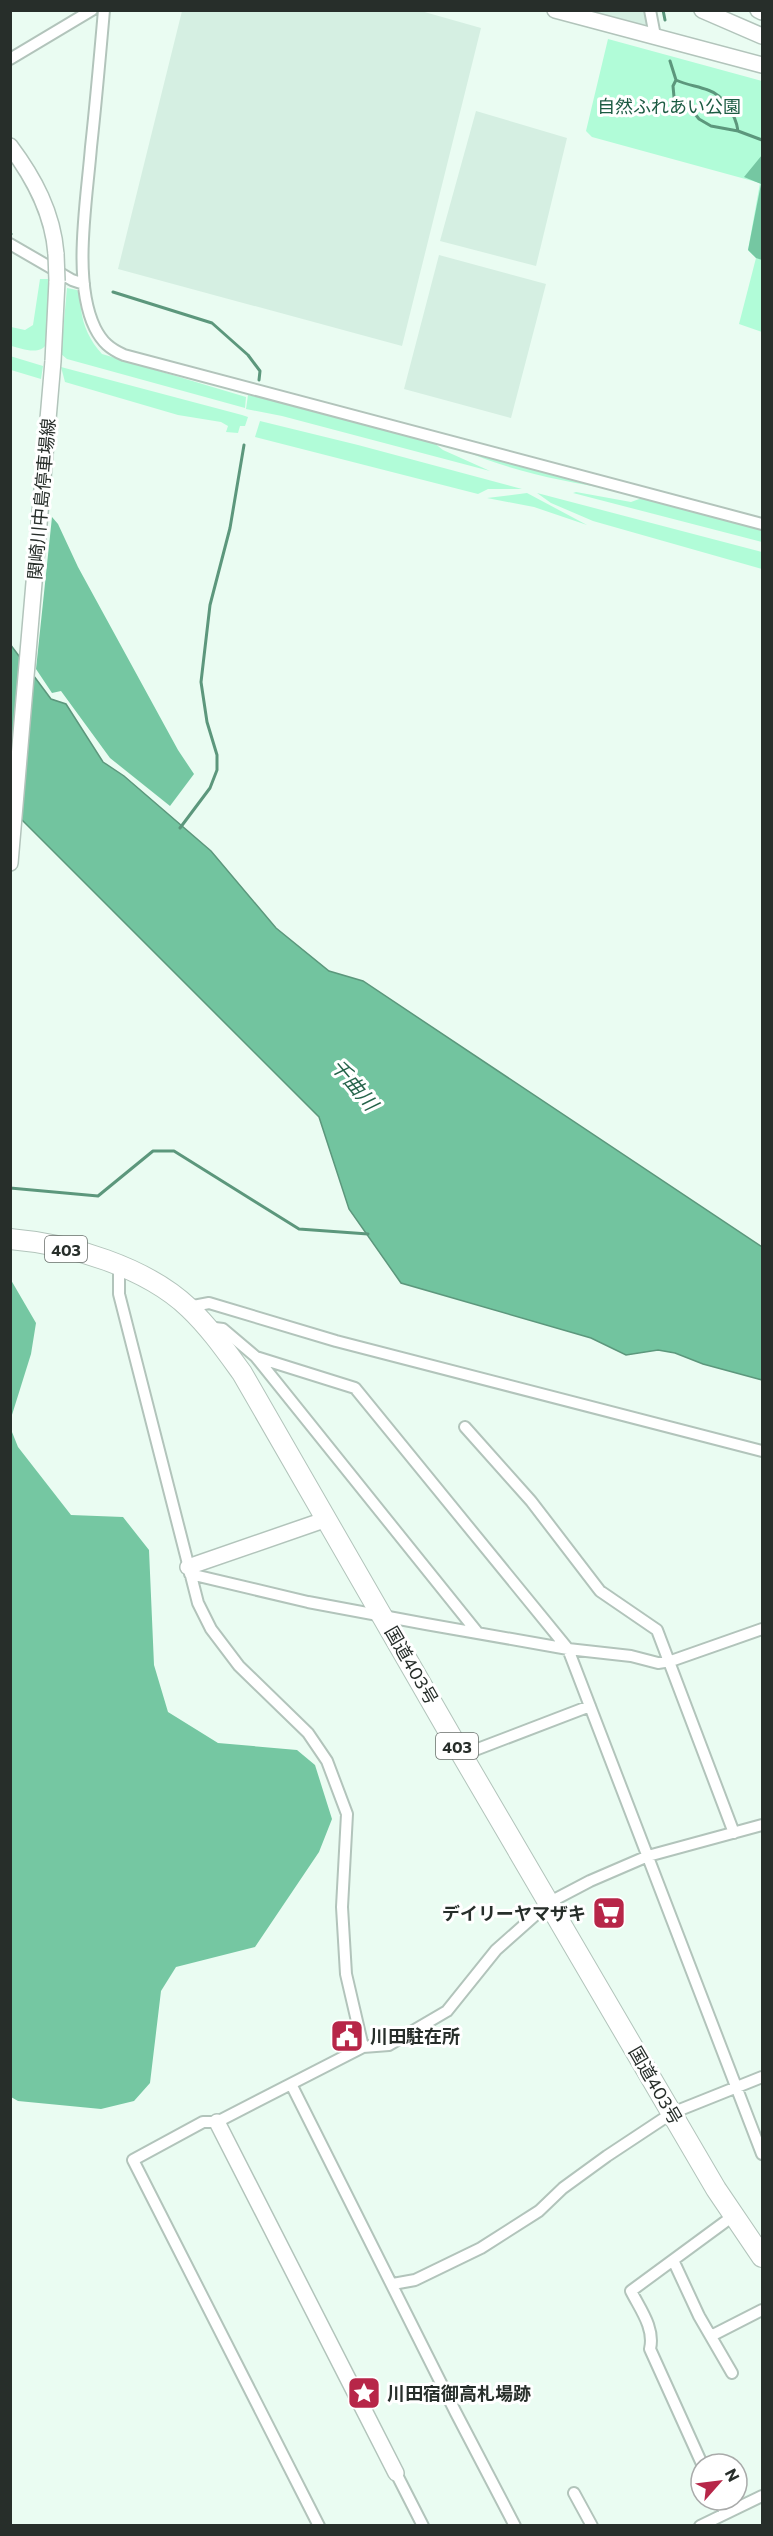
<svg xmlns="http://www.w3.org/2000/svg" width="773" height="2536" font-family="Commissioner,'Noto Sans JP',sans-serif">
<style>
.built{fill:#d5efe2}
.green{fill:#b1fcd8}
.forest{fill:#75c7a2}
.water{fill:#72c49f;stroke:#5c977c;stroke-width:1.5}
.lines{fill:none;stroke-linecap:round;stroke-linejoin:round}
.stream{stroke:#5c977c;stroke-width:3}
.street-casing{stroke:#b2c4bb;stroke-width:14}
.secondary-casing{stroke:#b2c4bb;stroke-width:18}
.highway-casing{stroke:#b2c4bb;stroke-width:22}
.street{stroke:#fff;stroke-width:10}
.secondary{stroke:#fff;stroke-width:15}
.highway{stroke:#fff;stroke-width:20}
.secondary-bridge-casing{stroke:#b2c4bb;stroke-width:18;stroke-linecap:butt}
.secondary-bridge{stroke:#fff;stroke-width:15}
.labels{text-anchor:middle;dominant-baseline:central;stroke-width:6;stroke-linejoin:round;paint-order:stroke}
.shield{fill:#fff;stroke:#686d6a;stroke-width:1.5}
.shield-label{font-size:16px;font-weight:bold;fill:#272e2a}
.park-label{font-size:18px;fill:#1b5b42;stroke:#fff}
.street-label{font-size:18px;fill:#272e2a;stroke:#fff}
.poi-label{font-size:18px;font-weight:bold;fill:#272e2a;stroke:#fff;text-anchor:start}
.water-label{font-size:20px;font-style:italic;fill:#25634a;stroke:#fff}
</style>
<rect width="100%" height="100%" fill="#eafcf2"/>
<path class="built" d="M182,11h239l60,17 -79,318 -284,-77z
M587,11h60l1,18z
M476,111l91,27 -31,128 -96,-25z
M439,255l107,29 -35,134 -107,-29z"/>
<path class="green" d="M608,39l154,42v251l-23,-8 17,-66 -8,-8 12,-67 -168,-46 -6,-6z
M40,279h12c-1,13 1,63 -9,69 -9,6 -23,0 -32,-2v-19l14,3 8,-5z
M67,288l10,2c4,6 3,12 4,19 2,17 9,32 21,45l144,43 -1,11 -178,-49 -6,-5z
M10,356l33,10 -2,13 -30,-9z
M61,367l181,48 6,2 -3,9h-5l-2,7 -12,-1 2,-6 -7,-4 -43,-7 -113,-33z
M248,395l64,14 122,34 9,7 47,21 -208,-55 -36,-7z
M260,421l98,24 164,44h-34l-10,5 -223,-57z
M463,448l152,42c-52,-9 -103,-18 -152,-40z
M576,492l55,10 11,-4 120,30v14l-189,-49z
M527,493l60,32 -53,-18 -47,-9z
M537,493l225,59v17l-169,-48 -42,-18z"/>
<path class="forest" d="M762,155v105l-6,-2 -8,-8 13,-66 -17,-7z
M52,517l6,7 20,43 100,183 16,24 -24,32 -60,-48 -49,-67 -9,2 -16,-24z
M11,1280l25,43 -5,31 -20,64z
M10,1427l8,20 53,68 52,2 26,33 5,115 14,47 50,31 79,7 18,15 17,54 -13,33 -64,95 -79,20 -15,24 -11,92 -16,18 -33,8 -83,-8 -7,-4z"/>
<path class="water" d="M10,644l41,55 15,5 37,58 21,14 87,75 65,77 53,43 34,10 399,266v133l-59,-16 -28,-11 -17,-3 -32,5 -35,-17 -190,-55 -52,-74 -30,-92 -308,-308z"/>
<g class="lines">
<path class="stream" d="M663,10l2,10
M670,61l6,19c11,5 21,6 32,10 15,5 28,25 30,41l24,9
M676,80l-3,6 1,11 14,8 11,14 12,7 27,5
M10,233l1,1
M113,292l99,31 36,32 12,16 -1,9
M180,828l30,-40 7,-18v-15l-10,-33 -6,-40 9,-77 20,-77 14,-83
M10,1188l88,8 55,-45h21l125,78 69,5"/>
<g class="street-casing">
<path id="street" d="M104,10c-4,46 -8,92 -13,137 -4,52 -19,134 4,181 7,14 15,21 29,27l638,169
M650,10l5,26
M10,59l82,-49
M10,244l62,36 12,4
M119,1266v28l79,309 13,26 28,37 69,67 19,28 20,53 -5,93 4,67 17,73
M188,1307l21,-4 127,38 426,110
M207,1327l16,2 33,28 99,31 213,261 194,505
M256,1357l221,275
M465,1427l66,74 69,90 57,39 77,203
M190,1574l118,28 118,22 142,25 63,7 27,7 13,-2 91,-32
M462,1755l128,-49
M291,2084l165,329 59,113
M673,2260l26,56 33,57
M393,2284l22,-4 66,-32 58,-37 24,-23 44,-32 65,-43 90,-36
M711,2336l51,-26
M702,2464l-52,-115c5,-21 -10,-40 -19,-58l102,-75
M396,2473l27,53
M574,2493l18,33
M719,2500l6,13
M319,2526l-186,-366 70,-38h14l146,-75 26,-2 58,-34 49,-61 54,-48 40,-21 58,-25 114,-31
M700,2526l62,-30"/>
</g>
<g class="secondary-casing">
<path id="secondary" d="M555,10l207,55
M702,10l60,26
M758,10l4,2
M10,146c24,32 43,67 46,108
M10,863l43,-502 4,-80
M188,1567l139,-48
M217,2122l179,351"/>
</g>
<g class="highway-casing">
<path id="highway" d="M10,1239c60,5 136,28 179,69 21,20 37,43 53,65l220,382 254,434 46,68"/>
</g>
<use href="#street" class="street"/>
<use href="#secondary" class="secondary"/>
<use href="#highway" class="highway"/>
<g class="secondary-bridge-casing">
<path id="secondary-bridge" d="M56,254l1,27"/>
</g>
<use href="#secondary-bridge" class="secondary-bridge"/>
</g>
<defs>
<g id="supermarket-square" transform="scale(1.725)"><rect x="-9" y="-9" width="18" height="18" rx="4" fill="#b72648" stroke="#fff"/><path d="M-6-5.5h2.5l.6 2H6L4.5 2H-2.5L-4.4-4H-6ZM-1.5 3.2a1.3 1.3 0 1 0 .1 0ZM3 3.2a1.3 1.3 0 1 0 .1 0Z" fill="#fff"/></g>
<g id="civic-square" transform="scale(1.725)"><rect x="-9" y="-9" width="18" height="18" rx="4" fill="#b72648" stroke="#fff"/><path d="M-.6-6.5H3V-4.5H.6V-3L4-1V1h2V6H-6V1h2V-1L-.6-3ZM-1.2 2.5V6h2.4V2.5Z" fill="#fff"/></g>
<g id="sight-square" transform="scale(1.725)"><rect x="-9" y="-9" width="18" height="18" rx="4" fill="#b72648" stroke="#fff"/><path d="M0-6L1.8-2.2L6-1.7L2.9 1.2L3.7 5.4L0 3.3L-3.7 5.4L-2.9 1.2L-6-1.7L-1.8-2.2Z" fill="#fff"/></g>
</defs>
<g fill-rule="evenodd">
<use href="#supermarket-square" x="609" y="1913"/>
<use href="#civic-square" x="347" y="2036"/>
<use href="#sight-square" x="364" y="2393"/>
</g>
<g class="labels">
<g class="shield">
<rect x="45" y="1236" width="42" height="26" rx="4.5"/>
<rect x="436" y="1733" width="42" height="26" rx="4.5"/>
</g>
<g class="shield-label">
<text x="66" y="1249">403</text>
<text x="457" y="1746">403</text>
</g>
<g class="park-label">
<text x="669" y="106">自然ふれあい公園</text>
</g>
<g class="street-label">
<text transform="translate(41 499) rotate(-85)">関崎川中島停車場線</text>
<text transform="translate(412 1665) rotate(60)">国道403号</text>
<text transform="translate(656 2085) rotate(60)">国道403号</text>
</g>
<g class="poi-label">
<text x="586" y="1913" text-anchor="end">デイリーヤマザキ</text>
<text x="370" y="2036">川田駐在所</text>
<text x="387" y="2393">川田宿御高札場跡</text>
</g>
<g class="water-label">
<text transform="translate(355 1084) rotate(50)">千曲川</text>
</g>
</g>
<rect width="773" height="2536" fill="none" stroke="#272e2a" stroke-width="24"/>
<g transform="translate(719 2482) rotate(62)"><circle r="28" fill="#ffffff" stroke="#a9abaa" stroke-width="1.5"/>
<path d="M0-4.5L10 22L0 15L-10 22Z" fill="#b72648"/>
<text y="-9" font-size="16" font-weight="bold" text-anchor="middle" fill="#272e2a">N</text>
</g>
</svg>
